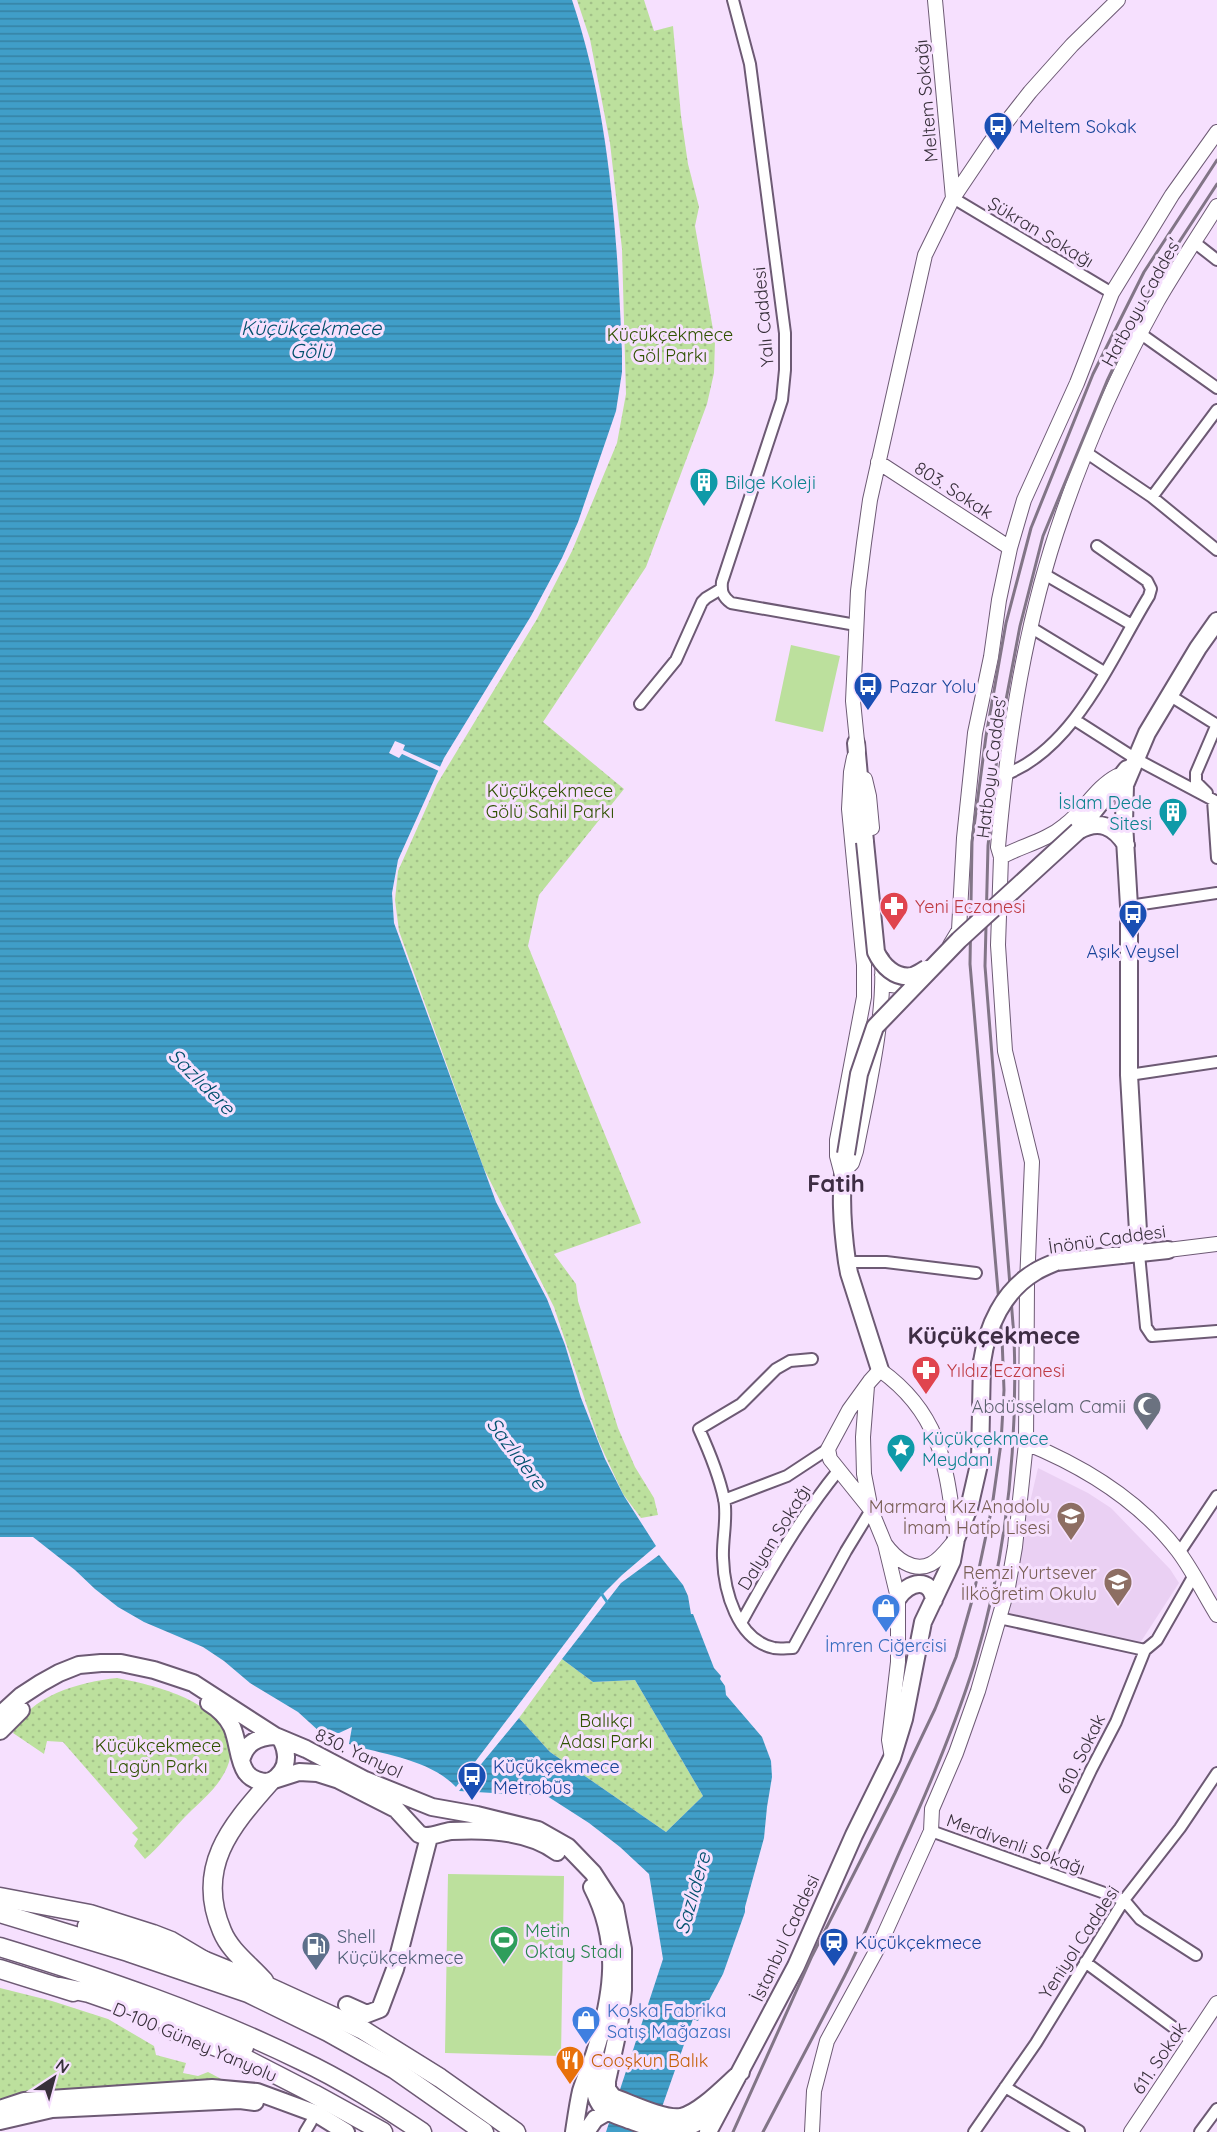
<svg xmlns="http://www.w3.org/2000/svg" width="1217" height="2132" font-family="Quicksand,sans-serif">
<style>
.built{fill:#ead0f3}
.grass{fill:url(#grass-dots)}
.garden{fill:#bce09d}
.water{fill:url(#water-rules)}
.pier{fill:#f6e0fe}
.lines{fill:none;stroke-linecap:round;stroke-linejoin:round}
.stream{stroke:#409ec8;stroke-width:3}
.minor-casing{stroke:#6d5a74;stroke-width:14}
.tertiary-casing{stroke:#6d5a74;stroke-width:16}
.secondary-casing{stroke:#6d5a74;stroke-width:20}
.primary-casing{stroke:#6d5a74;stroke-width:21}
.trunk-casing{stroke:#6d5a74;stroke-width:21}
.minor{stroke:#fff;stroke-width:10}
.tertiary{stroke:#fff;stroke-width:14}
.secondary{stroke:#fff;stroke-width:16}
.primary{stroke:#fff;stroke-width:18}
.trunk{stroke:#fff;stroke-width:18}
.rail{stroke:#827587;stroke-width:3}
.secondary-bridge-casing{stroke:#6d5a74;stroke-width:20;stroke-linecap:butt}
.secondary-bridge{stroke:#fff;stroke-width:16}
.labels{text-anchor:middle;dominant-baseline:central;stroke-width:6;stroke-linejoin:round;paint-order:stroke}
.street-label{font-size:18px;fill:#372f3a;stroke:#f6e0fe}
.transit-label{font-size:18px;fill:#164399;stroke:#f6e0fe;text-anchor:start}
.park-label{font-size:18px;fill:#2f5100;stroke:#f6e0fe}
.culture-label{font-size:18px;fill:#0d838f;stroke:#f6e0fe;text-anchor:start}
.health-label{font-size:18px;fill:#be3a42;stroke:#f6e0fe;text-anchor:start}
.worship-label{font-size:18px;fill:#5b616d;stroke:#f6e0fe;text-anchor:end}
.education-label{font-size:18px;fill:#785e54;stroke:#f6e0fe;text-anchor:end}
.shop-label{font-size:18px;fill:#366cbe;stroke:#f6e0fe}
.leisure-label{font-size:18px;fill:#27864d;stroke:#f6e0fe;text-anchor:start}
.service-label{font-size:18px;fill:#4e5e75;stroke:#f6e0fe;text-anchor:start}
.food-label{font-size:18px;fill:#c56008;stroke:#f6e0fe;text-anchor:start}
.water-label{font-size:20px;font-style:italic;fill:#00506d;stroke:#f6e0fe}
.district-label{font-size:24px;font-weight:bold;fill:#3e2d44;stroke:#f6e0fe}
</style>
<defs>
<pattern id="grass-dots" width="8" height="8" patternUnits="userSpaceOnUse" patternTransform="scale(1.5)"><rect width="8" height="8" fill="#bce09d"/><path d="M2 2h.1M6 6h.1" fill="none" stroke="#a2c088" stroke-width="1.8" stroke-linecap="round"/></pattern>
<pattern id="water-rules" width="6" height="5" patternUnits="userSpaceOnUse" patternTransform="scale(1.5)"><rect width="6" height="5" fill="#409ec8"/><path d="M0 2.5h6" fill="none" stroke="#3681a3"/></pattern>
</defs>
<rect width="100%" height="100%" fill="#f6e0fe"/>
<path class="built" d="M1038,1468l50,25 23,15 59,61 9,14 -39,60 -69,-10 -68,-15z"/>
<path class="grass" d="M577,0h67l10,31 19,-5 8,90 7,48 11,43 -4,19 20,115 -1,32 -7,31 -61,163 -103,155 81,67 -85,106 -11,51 113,277 -87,31 22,30 2,17 40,127 17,39 19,31 4,17 -17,3 -18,-24 -24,-52 -45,-135 -70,-138 -85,-238 -4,-31 3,-29 39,-87 100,-165 35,-68 45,-108 9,-49 -4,-145 -12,-106 -20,-104z
M562,1659l31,23 42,-2 68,116 -37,36 -116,-80 -31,-34z
M117,1678c36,7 99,21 111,62 2,7 3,15 1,22 -8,25 -29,39 -46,57 -13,14 -24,28 -38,40l-11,-13 4,-7 -6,-6 6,-5 -75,-86 -16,-1 -3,13 -31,-21c16,-38 67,-51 104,-55z
M0,1988l52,13 56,18 46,27 2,9 30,8 -3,10 15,3 10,-4 17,9 -225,22z"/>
<path class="garden" d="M791,645l49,11 -17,76 -48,-11z
M448,1874l116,2 -3,180 -116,-3z"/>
<path class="water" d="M0,0h572c38,113 45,234 50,352v20l-6,39 -38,111 -16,36 -31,58 -87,142 -46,102 -6,33 2,30 102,279 51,97 18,46 16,53 24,61 19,37 32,50 -34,29 -22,22 -144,190c-27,-28 -72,-32 -107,-43l3,-17 -13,6 -19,-1 -22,-20 -48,-29 -26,-22 -21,-14 -59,-25 -26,-15 -23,-18 -20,-19 -42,-33h-33z
M659,1555l24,30 5,11 3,18h2l21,54 7,8 -1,3 5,7 1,9 36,42 9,24 1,16 -5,30 -3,31 -19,69v5l-22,62 -25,47 -5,-2 -38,108 -3,5h-46l57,-173 -14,-85 -29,-27 -31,-24 -42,-27 -88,-5 60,-73 31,34 116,80 37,-36 -68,-116 -42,2 -31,-23 59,-76z"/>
<path class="pier" d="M395,741l10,4 -2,5 40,18 -2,4 -39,-18 -3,4 -10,-5z"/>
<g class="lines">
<path class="stream" d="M601,1593l8,12"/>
<g class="minor-casing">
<path id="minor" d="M733,0l17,64 35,269v37l-3,30 -60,182c-1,10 1,15 9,21l125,22
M953,198l159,95
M1194,242l23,18
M1141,334l76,54
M1087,453l65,44 65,53
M1152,497l65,-87
M1044,574l88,51
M1030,627l74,45
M1169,695l48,30
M640,704l36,-44 26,-58 4,-4 15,-9
M1075,720l61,39 81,43
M1004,775c71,-26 108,-119 145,-179l2,-7 -4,-8 -50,-35
M1207,793l-11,-11v-9l21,-49
M1213,800l4,58
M1129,906l88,-13
M1129,1075l88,-13
M1139,1254l7,73 6,9 65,-5
M847,1262h39l90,11
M812,1359l-22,2 -14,8 -35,35 -42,25c10,22 20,46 25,70 4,18 -2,40 -1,59 1,33 14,82 51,90 6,1 13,0 19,0l53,-97 25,-41
M724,1500l63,-24 41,-27
M1179,1553l38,-57
M999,1618l146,32 12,-10 36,-63
M741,1623c29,-53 59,-105 97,-152
M931,1831l193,69 16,19 56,36
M1043,1871l48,-101 25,-48 29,-72
M1085,1962l107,79
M1005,2087l74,44
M305,2132l6,-10
M974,2132l62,-89 88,-143 56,-72 37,-55
M1200,2132l17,-23"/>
</g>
<g class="tertiary-casing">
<path id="tertiary" d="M935,0l18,198
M878,462l132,86
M858,751l-5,-50 5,-110 6,-48 6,-43 55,-245 28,-57 37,-55 40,-51 42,-47 46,-45
M865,779l4,17 3,32
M1001,857c22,-12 45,-16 64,-32 19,-14 31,-38 52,-49
M950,945l9,-15 5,-92 11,-105 16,-76 8,-57 11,-52 14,-48 53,-117 35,-90 60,-98 45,-63
M882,975l9,10 8,1 16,-5
M845,1170l7,-7 4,-12c12,-62 29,-130 26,-193
M842,1175l-5,-19v-16l27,-143v-32l-15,-156 2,-37 3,-15
M1168,1250l49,-6
M867,1386l-4,51 1,37 7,36 14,34 13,54v64l-9,78 3,18
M1026,1443c59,24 113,57 152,108 15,20 26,43 39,64
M871,1510l-41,-51 -2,-10 21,-39 21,-29 10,-11c63,45 66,98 76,169 -7,8 -15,20 -25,25 -18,9 -36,-6 -46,-20
M812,2132l2,-41 13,-50 53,-97 51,-113 1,-22 24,-56 22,-62 30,-104 7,-40 11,-104 1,-159 5,-122 -27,-111 -7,-106 3,-88 -3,-10c10,-113 27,-226 65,-334 25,-72 57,-144 94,-211 19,-33 40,-64 60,-96
M1131,2132l86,-129"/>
</g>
<g class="secondary-casing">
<path id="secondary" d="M856,743l9,99
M1078,831l49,-62
M1078,831c21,-12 36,-5 48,14
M846,1154c-7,35 -4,72 1,108l2,11 31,97
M1124,1255l11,-12 3,-12 -9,-156v-169l-5,-83 1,-38 22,-52 51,-85 19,-27
M1056,1262l112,-12
M898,1598c10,-16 33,-22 36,2
M209,1703c10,6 18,14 23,24 10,23 3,56 38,55 16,-9 20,-24 12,-41
M0,1715l21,-19 20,-13 18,-10 20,-8 22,-2h20l33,7 39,13 82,53 31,13 59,31 67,27 45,8 61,15 30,17 25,26 22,34 8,42v41l-4,36 -12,55v8l6,8c17,6 51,23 68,20 19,-4 45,-32 60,-45
M0,1731l21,-21
M241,1761c4,-18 16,-24 34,-25
M274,1780l25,-8 18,1 22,7 57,29 23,25 5,2c9,1 18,-4 27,-5 34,-2 78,0 106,21
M347,2005l20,9 13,-5 15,-40 34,-132
M600,2065c-3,12 -8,25 -2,36 6,12 19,14 31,19 10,3 20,8 31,10 21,2 44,-7 56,-23
M0,2109l24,-8 26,-2 162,-11 45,4 60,22 29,18
M0,2121l52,-12 188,-9 15,2
M574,2132c2,-13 4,-28 7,-41 4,-13 10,-26 14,-39 18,-58 26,-109 -3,-165
M586,2132l9,-13 12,-7
M708,2132l88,-166 58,-131 38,-77 12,-39 19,-97 29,-61 4,-22 13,-31 11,-48 2,-98"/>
</g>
<g class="primary-casing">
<path id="primary" d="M0,1897l90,17 63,20 18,7 32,19 66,27 94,43 77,48 76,54
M0,1969l73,23
M264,1981c-14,-16 -34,-30 -42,-50 -27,-63 8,-104 48,-149
M169,2029l69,26 76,39 69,38"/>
</g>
<g class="trunk-casing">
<path id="trunk" d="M0,1913l128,39 120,41 80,39 66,37 90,63
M87,1926l116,34
M0,1947c102,31 204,66 300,113 43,20 83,46 122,72
M60,1987l29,6 155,54"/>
</g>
<use href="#minor" class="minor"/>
<use href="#tertiary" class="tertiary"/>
<use href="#secondary" class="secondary"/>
<use href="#primary" class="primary"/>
<use href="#trunk" class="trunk"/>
<path class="rail" d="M733,2132l79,-176 83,-163 40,-84 21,-52 17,-60 19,-90 9,-64 3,-53 -2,-52 -32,-374 2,-122 14,-106 20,-113 25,-95 62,-154 51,-102 73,-112
M763,2132c27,-52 55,-104 82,-157 20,-40 37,-83 55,-124 28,-61 54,-122 74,-186 32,-106 44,-217 40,-328l-29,-371 3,-120 11,-109 21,-111 23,-90 64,-155 50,-105 60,-92"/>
<g class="secondary-bridge-casing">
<path id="secondary-bridge" d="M865,842l11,110c6,13 19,27 36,24 5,-1 10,-5 14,-7
M846,1154l13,-80 16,-47 84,-87 119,-109
M982,1362c5,-35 21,-71 53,-90 6,-4 14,-7 21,-10"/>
</g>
<use href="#secondary-bridge" class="secondary-bridge"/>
</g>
<defs>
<g id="bus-pin" transform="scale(1.5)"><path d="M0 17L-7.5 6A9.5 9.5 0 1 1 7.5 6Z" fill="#1a4fb4" stroke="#f6e0fe"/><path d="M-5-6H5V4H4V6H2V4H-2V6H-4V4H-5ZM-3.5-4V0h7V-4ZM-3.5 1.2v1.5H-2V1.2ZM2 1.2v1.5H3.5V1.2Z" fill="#fff"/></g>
<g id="building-pin" transform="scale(1.5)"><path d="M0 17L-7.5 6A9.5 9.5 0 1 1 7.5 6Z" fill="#0f9aa8" stroke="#f6e0fe"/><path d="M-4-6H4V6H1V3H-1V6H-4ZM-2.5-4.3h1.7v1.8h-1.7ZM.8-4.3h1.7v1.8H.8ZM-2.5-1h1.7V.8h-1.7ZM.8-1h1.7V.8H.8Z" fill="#fff"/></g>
<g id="pharmacy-pin" transform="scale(1.5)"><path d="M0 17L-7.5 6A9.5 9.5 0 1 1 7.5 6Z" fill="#e0444e" stroke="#f6e0fe"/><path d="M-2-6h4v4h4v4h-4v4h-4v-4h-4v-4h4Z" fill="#fff"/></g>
<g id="mosque-pin" transform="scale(1.5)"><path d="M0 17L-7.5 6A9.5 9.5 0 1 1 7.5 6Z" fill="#6b7280" stroke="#f6e0fe"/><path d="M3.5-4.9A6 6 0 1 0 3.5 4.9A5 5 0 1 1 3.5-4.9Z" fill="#fff"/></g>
<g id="sight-pin" transform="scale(1.5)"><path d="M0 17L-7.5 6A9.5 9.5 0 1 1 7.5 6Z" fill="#0f9aa8" stroke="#f6e0fe"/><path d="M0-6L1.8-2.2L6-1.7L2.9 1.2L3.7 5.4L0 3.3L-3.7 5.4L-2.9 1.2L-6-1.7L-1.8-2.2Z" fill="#fff"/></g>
<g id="school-pin" transform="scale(1.5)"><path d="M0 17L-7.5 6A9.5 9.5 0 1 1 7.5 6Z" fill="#8d6e63" stroke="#f6e0fe"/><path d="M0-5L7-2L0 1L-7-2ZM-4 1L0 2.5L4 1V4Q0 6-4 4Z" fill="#fff"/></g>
<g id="shop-pin" transform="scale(1.5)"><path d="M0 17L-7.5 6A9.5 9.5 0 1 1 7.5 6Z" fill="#3f7fe0" stroke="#f6e0fe"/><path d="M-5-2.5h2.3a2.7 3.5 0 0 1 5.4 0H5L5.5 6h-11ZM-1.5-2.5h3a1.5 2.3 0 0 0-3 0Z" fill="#fff"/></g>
<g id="stadium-pin" transform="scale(1.5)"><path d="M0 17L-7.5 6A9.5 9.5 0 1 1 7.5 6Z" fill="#2e9e5b" stroke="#f6e0fe"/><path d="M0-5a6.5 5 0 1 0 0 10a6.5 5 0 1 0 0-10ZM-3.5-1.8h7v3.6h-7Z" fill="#fff"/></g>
<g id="station-pin" transform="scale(1.5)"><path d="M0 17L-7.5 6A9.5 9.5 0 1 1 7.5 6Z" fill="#1a4fb4" stroke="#f6e0fe"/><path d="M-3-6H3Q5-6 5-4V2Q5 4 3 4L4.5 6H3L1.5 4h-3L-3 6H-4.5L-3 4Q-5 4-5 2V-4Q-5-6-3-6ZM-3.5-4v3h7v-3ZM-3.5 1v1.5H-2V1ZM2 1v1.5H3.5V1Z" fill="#fff"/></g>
<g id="fuel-pin" transform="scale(1.5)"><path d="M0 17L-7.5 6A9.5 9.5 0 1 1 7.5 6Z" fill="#5c6f8a" stroke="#f6e0fe"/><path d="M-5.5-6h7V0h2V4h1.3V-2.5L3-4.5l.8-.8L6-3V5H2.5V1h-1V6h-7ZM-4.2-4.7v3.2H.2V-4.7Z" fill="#fff"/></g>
<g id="restaurant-pin" transform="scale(1.5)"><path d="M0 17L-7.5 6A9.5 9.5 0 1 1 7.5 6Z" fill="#e8710a" stroke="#f6e0fe"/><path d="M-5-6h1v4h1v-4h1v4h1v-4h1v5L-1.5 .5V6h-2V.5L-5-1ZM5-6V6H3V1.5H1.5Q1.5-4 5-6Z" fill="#fff"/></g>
</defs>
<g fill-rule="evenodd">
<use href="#bus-pin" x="998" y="126"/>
<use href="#building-pin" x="704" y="482"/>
<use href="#bus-pin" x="868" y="686"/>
<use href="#building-pin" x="1173" y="812"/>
<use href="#pharmacy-pin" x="894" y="906"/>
<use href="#bus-pin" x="1133" y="914"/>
<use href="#pharmacy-pin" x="926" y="1370"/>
<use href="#mosque-pin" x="1147" y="1406"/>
<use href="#sight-pin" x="901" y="1448"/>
<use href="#school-pin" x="1071" y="1516"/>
<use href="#school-pin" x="1118" y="1582"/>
<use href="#shop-pin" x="886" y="1608"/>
<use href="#bus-pin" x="472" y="1776"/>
<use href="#stadium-pin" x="504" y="1940"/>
<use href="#station-pin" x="834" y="1942"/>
<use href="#fuel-pin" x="316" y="1946"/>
<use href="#shop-pin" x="586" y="2020"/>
<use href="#restaurant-pin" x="570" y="2060"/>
</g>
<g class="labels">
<g class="street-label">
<text transform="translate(926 101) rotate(-95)">Meltem Sokağı</text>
<text transform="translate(1041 232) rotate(31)">Şükran Sokağı</text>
<text transform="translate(1141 302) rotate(-61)">Hatboyu Caddes'</text>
<text transform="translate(763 317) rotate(-95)">Yalı Caddesi</text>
<text transform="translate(954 490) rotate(33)">803. Sokak</text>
<text transform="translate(991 767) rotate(-83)">Hatboyu Caddes'</text>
<text transform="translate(1107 1239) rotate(-8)">İnönü Caddesi</text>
<text transform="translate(774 1537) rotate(-58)">Dalyan Sokağı</text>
<text transform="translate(359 1753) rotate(25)">830. Yanyol</text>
<text transform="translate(1081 1754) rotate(-64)">610. Sokak</text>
<text transform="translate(1016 1844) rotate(20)">Merdivenli Sokağı</text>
<text transform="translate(785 1938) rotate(-65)">İstanbul Caddesi</text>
<text transform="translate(1079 1942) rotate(-57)">Yeniyol Caddesi</text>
<text transform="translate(195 2042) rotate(23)">D-100 Güney Yanyolu</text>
<text transform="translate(1159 2058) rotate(-56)">611. Sokak</text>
</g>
<g class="transit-label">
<text x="1019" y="126">Meltem Sokak</text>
<text x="889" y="686">Pazar Yolu</text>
<text x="1133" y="951" text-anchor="middle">Aşık Veysel</text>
<text x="493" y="1766">Küçükçekmece<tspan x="493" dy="21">Metrobüs</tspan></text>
<text x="855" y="1942">Küçükçekmece</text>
</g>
<g class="park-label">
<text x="670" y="334">Küçükçekmece<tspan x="670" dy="21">Göl Parkı</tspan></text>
<text x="550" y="790">Küçükçekmece<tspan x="550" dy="21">Gölü Sahil Parkı</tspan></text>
<text x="606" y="1720">Balıkçı<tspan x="606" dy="21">Adası Parkı</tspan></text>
<text x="158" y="1745">Küçükçekmece<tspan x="158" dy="21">Lagün Parkı</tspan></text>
</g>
<g class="culture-label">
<text x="725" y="482">Bilge Koleji</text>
<text x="1152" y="802" text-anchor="end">İslam Dede<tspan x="1152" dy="21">Sitesi</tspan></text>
<text x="922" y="1438">Küçükçekmece<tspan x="922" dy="21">Meydanı</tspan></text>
</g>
<g class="health-label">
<text x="915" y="906">Yeni Eczanesi</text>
<text x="947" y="1370">Yıldız Eczanesi</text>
</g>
<g class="worship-label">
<text x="1126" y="1406">Abdüsselam Camii</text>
</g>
<g class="education-label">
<text x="1050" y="1506">Marmara Kız Anadolu<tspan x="1050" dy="21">İmam Hatip Lisesi</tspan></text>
<text x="1097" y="1572">Remzi Yurtsever<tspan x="1097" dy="21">İlköğretim Okulu</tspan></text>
</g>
<g class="shop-label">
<text x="886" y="1645">İmren Ciğercisi</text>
<text x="607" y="2010" text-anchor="start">Koska Fabrika<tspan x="607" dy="21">Satış Mağazası</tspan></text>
</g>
<g class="leisure-label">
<text x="525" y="1930">Metin<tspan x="525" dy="21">Oktay Stadı</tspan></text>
</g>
<g class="service-label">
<text x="337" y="1936">Shell<tspan x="337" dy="21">Küçükçekmece</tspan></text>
</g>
<g class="food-label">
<text x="591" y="2060">Cooşkun Balık</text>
</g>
<g class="water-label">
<text x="311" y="327">Küçükçekmece<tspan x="311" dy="23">Gölü</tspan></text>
<text transform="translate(202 1081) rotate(45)">Sazlıdere</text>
<text transform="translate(517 1453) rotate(53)">Sazlıdere</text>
<text transform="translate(692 1893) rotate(-74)">Sazlıdere</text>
</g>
<g class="district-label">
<text x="836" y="1183">Fatih</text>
<text x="994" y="1335">Küçükçekmece</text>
</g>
</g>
<g transform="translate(54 2078) rotate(36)" stroke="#f6e0fe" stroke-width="4.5" paint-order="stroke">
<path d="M0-4.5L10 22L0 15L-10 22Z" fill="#372f3a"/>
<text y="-9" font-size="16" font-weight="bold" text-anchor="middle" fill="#372f3a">N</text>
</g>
</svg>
